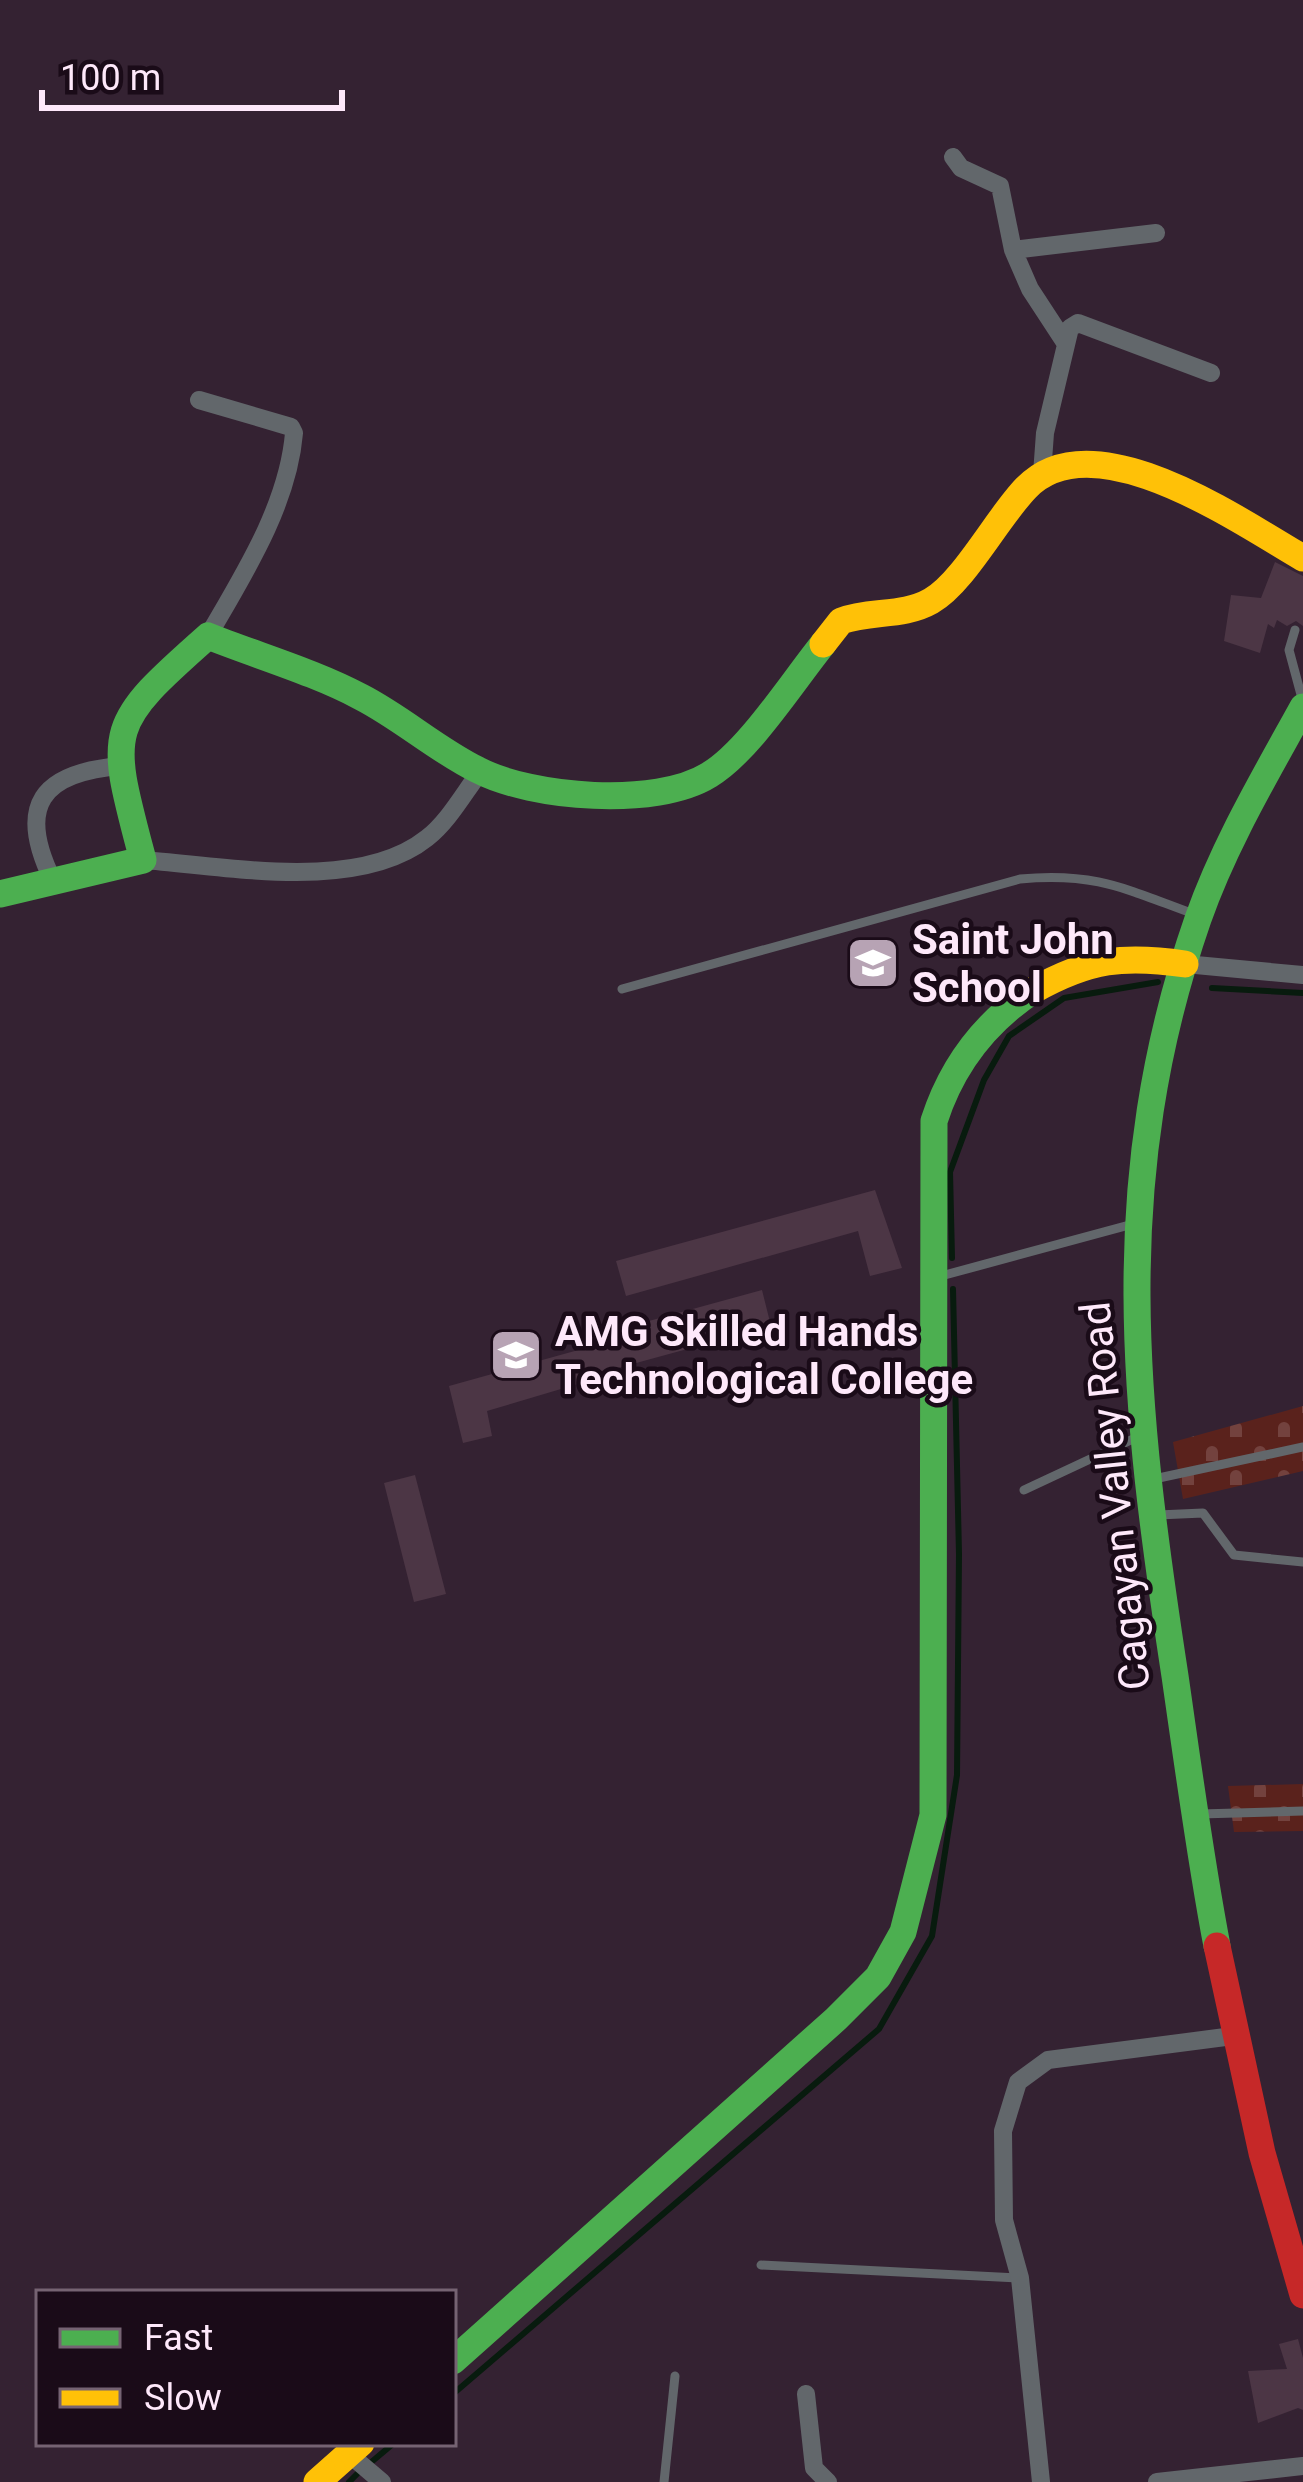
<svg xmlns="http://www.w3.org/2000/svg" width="1303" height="2482" font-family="Roboto,sans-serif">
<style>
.cemetery{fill:url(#cemetery-stones)}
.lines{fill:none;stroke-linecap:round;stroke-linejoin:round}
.stream{stroke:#081b0e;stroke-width:6}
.building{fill:#4c3645}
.lane{stroke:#62676b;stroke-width:9}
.street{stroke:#62676b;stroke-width:18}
.fast{stroke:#4caf50;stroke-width:27}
.slow{stroke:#ffc107;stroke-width:27}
.jam{stroke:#c62828;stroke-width:27}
.labels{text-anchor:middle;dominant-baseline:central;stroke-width:9;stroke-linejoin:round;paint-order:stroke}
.poi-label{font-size:42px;font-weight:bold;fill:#fee8fa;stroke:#1a0b18;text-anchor:start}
.street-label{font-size:42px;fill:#fee8fa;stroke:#1a0b18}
</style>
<defs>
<pattern id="cemetery-stones" width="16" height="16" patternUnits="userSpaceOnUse" patternTransform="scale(3)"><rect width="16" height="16" fill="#5a221c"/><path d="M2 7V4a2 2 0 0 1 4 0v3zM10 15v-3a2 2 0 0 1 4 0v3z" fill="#73423e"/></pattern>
</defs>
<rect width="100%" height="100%" fill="#342232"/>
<path class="cemetery" d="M1303,1406v65l-120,28 -10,-57z
M1303,1784v47l-69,1 -6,-46z"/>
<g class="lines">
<path class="stream" d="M1212,988l91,5
M952,1258l-2,-86 34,-92 25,-44 55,-38 94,-16
M453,2394l426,-365 53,-93 25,-161 2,-221 -6,-265
M369,2464l25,-21
M349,2482l8,-8"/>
</g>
<path class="building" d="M1275,562l28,14v50l-7,-5 -9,5 -10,-6 -3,8 -6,-4 -8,29 -36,-12 7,-46 30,3z
M875,1190l27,78 -32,8 -12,-45 -232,65 -10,-35z
M762,1290l9,36 -164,45 1,4 -121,36 5,25 -29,7 -14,-57 169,-47 -2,-9z
M415,1475l31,119 -32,8 -30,-119z
M1298,2339l5,19v52l-5,-2 -40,15 -10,-52 39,-2 -8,-25z"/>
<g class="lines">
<path class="lane" d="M1295,630l-6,20 14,52
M622,989l398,-110c76,-7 105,10 174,35
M941,1276l192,-52
M1154,1479l149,-32
M1024,1490l109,-51
M1158,1515l45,-2 31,42 69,7
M1200,1814l103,-3
M761,2265l259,13
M664,2482l11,-106"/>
<path class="street" d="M953,157l8,11 39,18 13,64
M1064,341l-34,-52 -17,-39 143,-17
M199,400l92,27 3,6c-6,72 -50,141 -86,203
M1042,474l3,-41 25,-105 8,-5 133,50
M143,860c83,6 215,33 284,-22 21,-16 37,-45 53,-66
M53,881c-37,-75 -12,-109 69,-115
M1185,964l118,11
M806,2394l8,74 14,14
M349,2454l33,28
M1041,2482l-21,-204 -16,-58 -1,-89 15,-49 30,-22 185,-24
M1157,2482l146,-16"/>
<path class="fast" d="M0,894l143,-34c-35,-132 -38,-133 65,-224 50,20 106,36 153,61 41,21 76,53 117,73 54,28 178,38 231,5 39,-23 84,-94 114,-131
M1217,1946c-17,-89 -29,-180 -42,-270 -41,-267 -68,-495 23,-757 26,-74 67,-143 105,-212
M453,2361l383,-342 42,-42 25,-45 30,-117 1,-694c18,-56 51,-99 100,-131"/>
<path class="slow" d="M823,644l18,-23c29,-11 62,-4 90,-20 33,-19 66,-83 95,-113 67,-70 213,33 277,70
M1034,990c55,-31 90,-35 151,-26
M317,2482l44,-39"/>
<path class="jam" d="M1217,1946l45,207 41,142"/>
</g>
<defs>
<g id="school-square" transform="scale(2.7)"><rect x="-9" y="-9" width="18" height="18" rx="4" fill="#b7a3b4" stroke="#1a0b18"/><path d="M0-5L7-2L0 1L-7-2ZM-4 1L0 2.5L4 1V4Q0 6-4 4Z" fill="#fff"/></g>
<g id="university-square" transform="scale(2.7)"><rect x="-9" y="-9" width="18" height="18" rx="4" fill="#b7a3b4" stroke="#1a0b18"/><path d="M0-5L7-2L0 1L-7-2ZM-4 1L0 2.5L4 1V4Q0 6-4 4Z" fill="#fff"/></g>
</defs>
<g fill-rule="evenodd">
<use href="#school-square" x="873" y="963"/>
<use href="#university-square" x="516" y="1355"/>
</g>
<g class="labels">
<g class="poi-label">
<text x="912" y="939">Saint John<tspan x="912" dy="48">School</tspan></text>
<text x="555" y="1331">AMG Skilled Hands<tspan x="555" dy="48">Technological College</tspan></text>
</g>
<g class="street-label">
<text transform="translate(1115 1496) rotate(-96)">Cagayan Valley Road</text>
</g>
</g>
<rect x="36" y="2290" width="420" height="156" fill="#1a0b18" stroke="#756372" stroke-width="3"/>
<rect x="60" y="2329" width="60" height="18" fill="#4caf50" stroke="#756372" stroke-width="3"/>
<text x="144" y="2350" font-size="36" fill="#fee8fa">Fast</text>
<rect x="60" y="2389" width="60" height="18" fill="#ffc107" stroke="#756372" stroke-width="3"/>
<text x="144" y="2410" font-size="36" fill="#fee8fa">Slow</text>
<path d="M42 90v18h300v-18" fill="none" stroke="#fee8fa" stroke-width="6"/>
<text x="60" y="90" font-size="36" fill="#fee8fa" stroke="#1a0b18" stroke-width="9" paint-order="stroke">100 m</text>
</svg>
